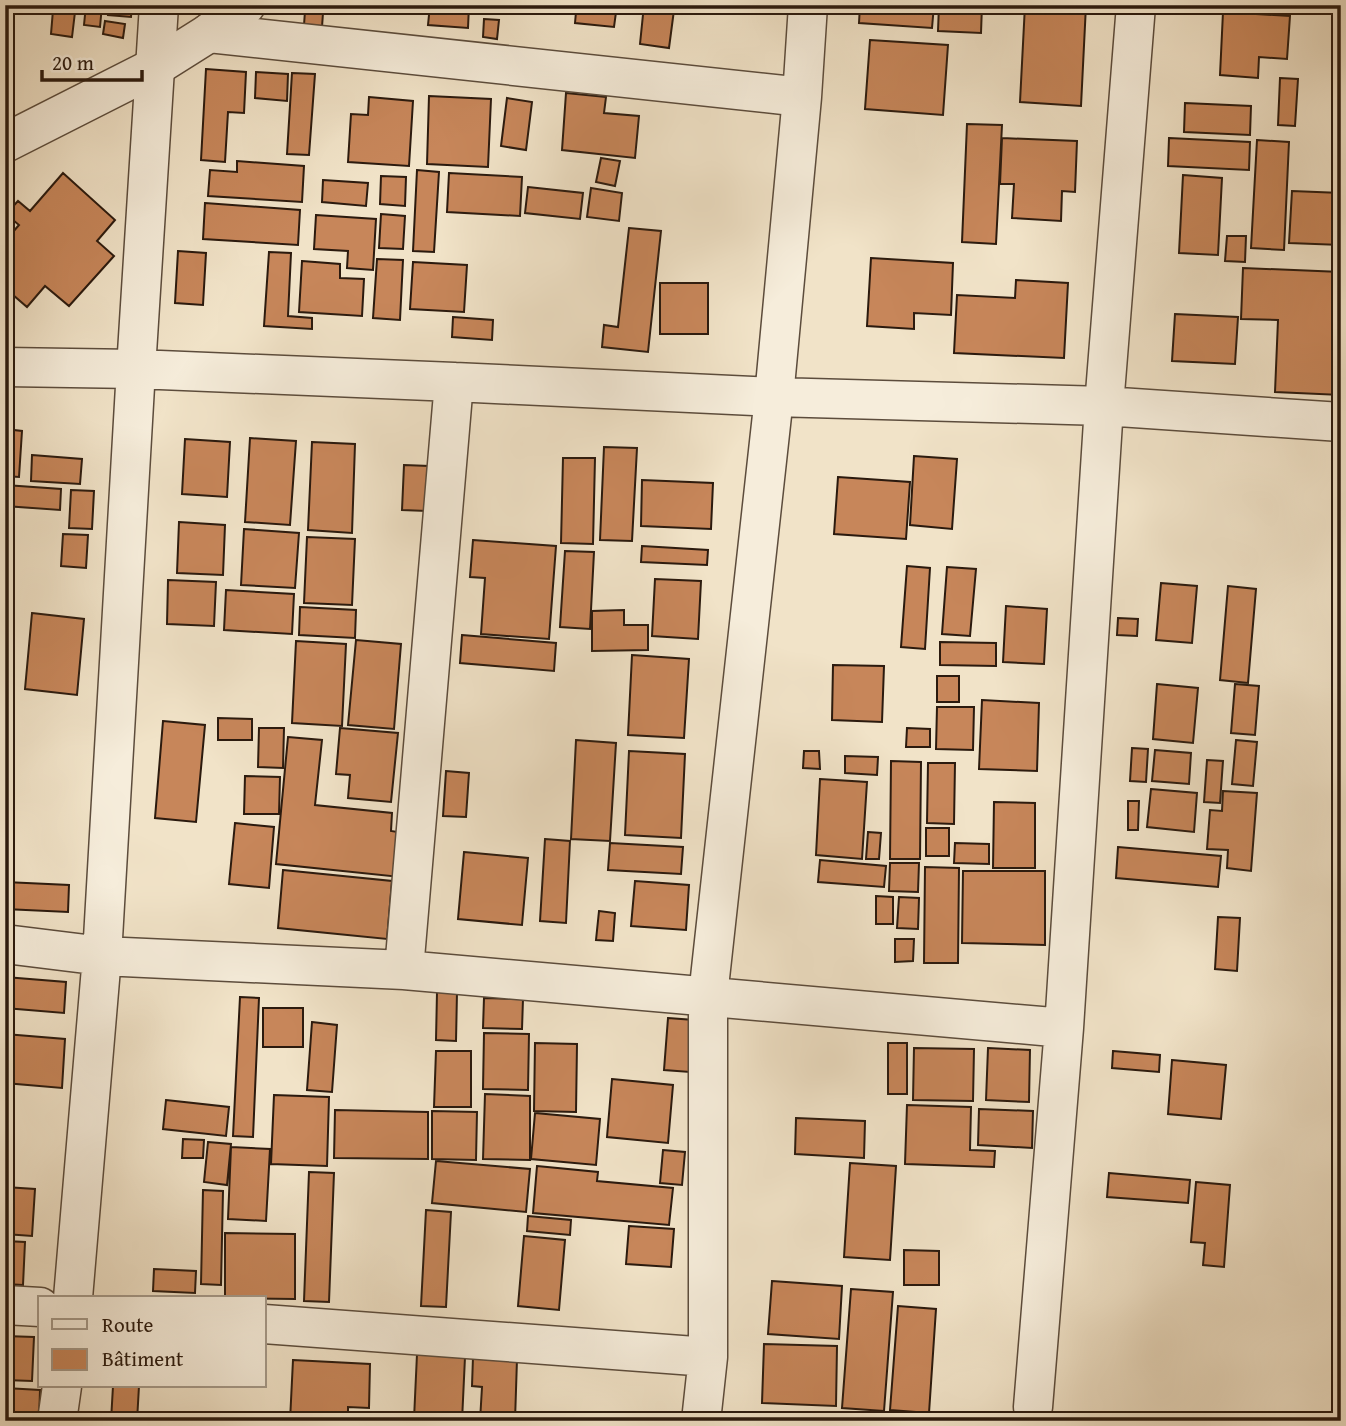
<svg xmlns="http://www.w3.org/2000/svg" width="1346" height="1426" font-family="'Gentium Book Plus',serif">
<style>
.building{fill:#c7865a;stroke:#2b1a0e;stroke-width:2}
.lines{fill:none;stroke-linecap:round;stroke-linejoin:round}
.minor-casing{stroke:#5c4c3c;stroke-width:41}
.tertiary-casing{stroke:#5c4c3c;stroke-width:41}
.minor{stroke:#f6eddb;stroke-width:38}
.tertiary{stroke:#f6eddb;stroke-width:38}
</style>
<rect width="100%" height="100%" fill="#f1e3c8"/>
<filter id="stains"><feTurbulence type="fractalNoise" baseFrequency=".00286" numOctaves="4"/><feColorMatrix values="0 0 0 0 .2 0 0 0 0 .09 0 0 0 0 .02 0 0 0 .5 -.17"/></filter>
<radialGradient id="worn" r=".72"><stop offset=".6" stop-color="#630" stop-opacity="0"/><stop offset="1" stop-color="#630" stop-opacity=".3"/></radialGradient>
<path class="building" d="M86,5h16l-2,22 -16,-2z
M109,5h23l-1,12 -23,-2z
M430,5h39l-1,23 -40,-3z
M543,5h74l-3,22 -39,-4 1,-11 -33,-3z
M644,5h43v7l-13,-2 -5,38 -29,-4z
M860,5h74l-2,23 -73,-5z
M939,5h43l-1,28 -43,-2z
M1025,5h61l-5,101 -61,-4z
M53,10l22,2 -3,25 -21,-3z
M305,11l18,2 -1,14 -18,-2z
M1223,12l67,4 -3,43 -28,-2 -1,21 -38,-3z
M484,19l15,1 -2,19 -14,-2z
M105,21l20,3 -2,14 -20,-4z
M870,40l78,5 -5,70 -78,-6z
M206,69l40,3 -2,41 -16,-1 -3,50 -24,-2z
M256,72l32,2 -1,27 -32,-3z
M292,73l23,1 -6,81 -22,-1z
M1280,78l18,1 -3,47 -17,-1z
M566,93l40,4 -2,16 35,3 -4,42 -73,-8z
M429,96l62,3 -3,68 -61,-3z
M369,97l44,4 -4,65 -61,-4 3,-48 17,1z
M507,98l25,4 -6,48 -25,-4z
M1185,103l66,3 -1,29 -66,-3z
M967,124l35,1 -6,119 -34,-2z
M1002,138l75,3 -2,51 -13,-1 -1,30 -49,-3 2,-34h-14z
M1169,138l81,4 -1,28 -81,-4z
M1257,140l32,2 -5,108 -33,-2z
M601,158l19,3 -5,25 -19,-4z
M237,161l67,5 -2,36 -94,-6 2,-26 27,2z
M417,170l22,2 -5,80 -21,-1z
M63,173l52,47 -18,21 17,15 -45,50 -24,-20 -18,21 -22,-19v-47l14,-16 -13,-11 12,-13 12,10z
M449,173l73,4 -2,39 -73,-4z
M1183,175l39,3 -4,77 -39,-2z
M381,176l25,1 -1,29 -25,-2z
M323,180l45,3 -2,23 -44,-4z
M528,187l55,6 -3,26 -55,-6z
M591,188l31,5 -3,28 -32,-4z
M1292,191l49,2v52l-52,-2z
M205,203l95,7 -2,35 -95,-6z
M381,214l24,2 -2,33 -24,-1z
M316,215l60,4 -3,51 -26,-2 1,-17 -34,-2z
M629,228l32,3 -13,121 -46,-5 2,-22 14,2z
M1227,236h19l-1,26 -20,-1z
M178,251l28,2 -3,52 -28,-2z
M269,252l22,1 -3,63 24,2v11l-48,-3z
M871,258l82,5 -2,52 -37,-2v16l-47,-3z
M377,259l26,1 -3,60 -27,-2z
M302,261l38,3v14l24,1 -2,37 -63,-4z
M413,262l54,3 -3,47 -54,-3z
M1243,268l98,4v123l-66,-3 3,-72 -37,-1z
M1016,280l52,3 -4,75 -110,-5 3,-58 58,3z
M660,283h48v51h-48z
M1175,314l63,3 -3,47 -63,-3z
M453,317l40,3 -1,20 -40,-3z
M5,429l17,2 -3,46 -14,-1z
M250,438l46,3 -6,84 -45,-3z
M185,439l45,3 -3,55 -45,-3z
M312,442l43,2 -3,89 -44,-3z
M604,447l33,1 -5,93 -32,-1z
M32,455l50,4 -2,25 -49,-3z
M914,456l43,3 -5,70 -42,-4z
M563,458h32l-2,86 -32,-1z
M404,465l25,1 -2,45 -25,-1z
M838,477l72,5 -4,57 -72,-5z
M642,480l71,3 -2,46 -70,-3z
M5,485l56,4 -1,21 -55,-4z
M71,490l23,1 -2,38 -23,-1z
M179,522l46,3 -2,50 -46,-2z
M244,529l55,4 -4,55 -54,-3z
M63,534l25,1 -2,33 -25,-2z
M307,537l48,2 -3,66 -48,-2z
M473,540l83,6 -7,93 -68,-5 4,-56 -15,-1z
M642,546l66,4 -1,15 -66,-3z
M565,551l29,1 -4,77 -30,-2z
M907,566l23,2 -5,81 -24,-2z
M947,567l29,2 -6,67 -28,-2z
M655,579l46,2 -3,58 -46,-3z
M168,580l48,2 -2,44 -47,-2z
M1161,583l36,3 -5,57 -36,-3z
M1228,586l28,3 -8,94 -28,-3z
M226,590l68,4 -2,40 -68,-4z
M1006,606l41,3 -3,55 -41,-2z
M300,607l56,3 -1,28 -56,-3z
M624,610v15h24v25l-56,1v-40z
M32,613l52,6 -7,76 -52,-6z
M1118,618l20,1 -1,17 -20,-1z
M462,635l94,8 -2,28 -94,-8z
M356,640l45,4 -7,85 -46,-4z
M296,641l50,3 -4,82 -50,-3z
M940,642l56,1v23l-56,-1z
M632,655l57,4 -5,79 -56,-3z
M833,665l51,1 -2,56 -50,-2z
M937,676h22v26h-22z
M1157,684l41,4 -5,55 -40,-4z
M1235,684l24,2 -4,49 -24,-2z
M982,700l57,3 -2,68 -58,-2z
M937,707h37l-1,43 -37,-1z
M218,718l34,1v21h-34z
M163,721l42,4 -9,97 -41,-4z
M259,728h25l-1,40 -25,-1z
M340,728l58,5 -7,69 -43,-4 2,-23 -14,-1z
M907,728l23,1v18h-24z
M288,737l34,3 -7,65 77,8 -1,18 13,2 -4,44 -124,-13z
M576,740l40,3 -6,98 -39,-2z
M1236,740l21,2 -4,44 -21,-2z
M1132,748l16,1 -2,33 -16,-1z
M1155,750l36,3 -2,31 -37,-3z
M629,751l56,3 -4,84 -56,-3z
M804,751h15l1,18 -17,-1z
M845,756l33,1 -1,18 -32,-2z
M1207,760l16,1 -3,42 -16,-1z
M891,761l30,1 -1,97h-30z
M928,763h27l-1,61 -27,-1z
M446,771l23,2 -3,44 -23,-1z
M245,776l35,1 -1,37h-35z
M820,779l47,3 -5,77 -46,-4z
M1151,789l46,4 -3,39 -47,-5z
M1223,791l34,2 -6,78 -24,-3 1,-18 -21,-1 3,-39 12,1z
M1128,801h11l-1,29h-10z
M994,802l41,1v65h-42z
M235,823l39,4 -5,61 -40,-4z
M926,828h23v28h-23z
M868,832l13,1 -2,26h-13z
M545,839l25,2 -4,82 -26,-2z
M610,843l73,4 -2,27 -73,-4z
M955,843l34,1v20l-35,-1z
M1118,847l103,9 -3,31 -102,-9z
M464,852l64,6 -6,67 -64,-6z
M820,860l66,6 -2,21 -66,-5z
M890,863h29l-1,29 -29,-1z
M925,867l34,1 -1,95h-34z
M283,870l109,11 -5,58 -109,-11z
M963,871h82v74l-83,-2z
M635,881l54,4 -3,45 -55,-4z
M5,882l64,3 -1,27 -63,-3z
M876,896l17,1v27h-17z
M899,897l20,1 -1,31 -21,-1z
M599,911l16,2 -2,28 -17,-1z
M1218,917l22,1 -3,53 -22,-2z
M895,939h19l-1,22 -18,1z
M5,977l61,5 -2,31 -59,-5z
M437,992h20l-1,49 -20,-1z
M240,997l19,1 -6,139 -20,-1z
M484,998l39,1 -1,30 -39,-1z
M263,1008h40v39h-40z
M668,1018l26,2 -4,52 -26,-2z
M312,1022l25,3 -5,67 -25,-2z
M484,1033l45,1 -1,56 -45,-1z
M5,1034l60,5 -3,49 -57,-5z
M535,1043l42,1 -1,68 -42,-1z
M888,1043h19v51h-19z
M914,1048l60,1 -1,52 -60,-1z
M988,1048l42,2 -1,52 -43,-2z
M436,1051h35v56h-37z
M1113,1051l47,4 -1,17 -47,-4z
M1172,1060l54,5 -5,54 -53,-5z
M612,1079l61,6 -5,58 -61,-6z
M485,1094l45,2v64l-47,-1z
M274,1095l55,2 -2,69 -56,-2z
M166,1100l63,7 -3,29 -63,-7z
M907,1105l64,2 -1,43 25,1 -1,16 -89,-3z
M979,1109l54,2 -1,37 -54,-3z
M335,1110l93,2v47l-94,-1z
M432,1111l45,1 -1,48 -44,-1z
M535,1113l65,6 -4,46 -65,-6z
M796,1118l69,3 -1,37 -69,-4z
M183,1139l21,1 -1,18h-21z
M208,1142l23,2 -4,41 -23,-3z
M231,1147l39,2 -4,72 -38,-2z
M663,1150l22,2 -3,33 -22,-2z
M436,1161l94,8 -4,43 -94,-9z
M850,1163l46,3 -6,94 -46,-3z
M537,1166l61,6 -1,9 76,7 -4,37 -136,-12z
M309,1172l25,1 -5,129 -25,-1z
M1109,1173l81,7 -2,23 -81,-6z
M1196,1182l34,3 -6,82 -21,-2 2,-22 -14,-1z
M5,1187l30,2 -3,47 -27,-2z
M203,1190l20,1 -2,94 -20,-1z
M426,1210l25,2 -5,95 -25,-1z
M528,1216l43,4 -1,15 -43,-4z
M629,1226l45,3 -3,38 -45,-3z
M225,1233l70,1v65l-70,-1z
M524,1236l41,4 -6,70 -41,-4z
M5,1241l20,1 -2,43 -18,-1z
M904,1250l35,1v34h-35z
M154,1269l42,2 -1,22 -42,-2z
M772,1281l70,5 -3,53 -71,-5z
M851,1289l42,3 -9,119 -42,-3z
M898,1306l38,3 -7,104 -39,-3z
M5,1336l29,1 -2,44 -27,-1z
M764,1344l73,2 -1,60 -74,-3z
M417,1354l48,3 -3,64 -48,-2z
M473,1357l44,2 -2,62h-35l2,-34 -10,-1z
M293,1360l77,4 -1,44 -21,-1v14h-58z
M113,1386h26l-2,35h-26z
M5,1388l35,2 -1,31h-34z
M831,1413l51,2 -1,6h-50z"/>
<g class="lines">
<g class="minor-casing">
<path id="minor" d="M209,33l593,64
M5,367l131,2 318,13 320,15 330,9 237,16
M5,944l97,12 302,14 660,58
M404,970l50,-588
M73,1298l29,-342 34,-587 23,-364
M5,1305l35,2
M264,1324l444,33
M1033,1407l31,-379 40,-622 32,-401
M57,1421l5,-35
M701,1421l7,-64v-361l66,-599 28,-300 6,-92"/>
</g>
<g class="tertiary-casing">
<path id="tertiary" d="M5,143l150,-76 54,-34 37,-28"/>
</g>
<use href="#minor" class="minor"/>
<use href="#tertiary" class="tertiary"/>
</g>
<rect width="1346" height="1426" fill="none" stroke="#f1e3c8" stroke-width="28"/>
<rect x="7" y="7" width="1332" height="1412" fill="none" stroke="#2b1a0e" stroke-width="3.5"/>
<rect x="14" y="14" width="1318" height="1398" fill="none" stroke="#2b1a0e" stroke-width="2"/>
<rect x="38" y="1296" width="228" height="91" fill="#f6eddb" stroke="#a59989" stroke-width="2"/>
<rect x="52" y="1319" width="35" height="10" fill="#f6eddb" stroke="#a59989" stroke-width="2"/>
<text x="102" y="1332" font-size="21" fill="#2b1a0e">Route</text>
<rect x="52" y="1349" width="35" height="21" fill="#c7865a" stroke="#a59989" stroke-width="2"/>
<text x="102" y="1366" font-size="21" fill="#2b1a0e">Bâtiment</text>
<path d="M42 70v10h100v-10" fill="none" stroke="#2b1a0e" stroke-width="3.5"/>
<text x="52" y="70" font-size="21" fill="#2b1a0e" stroke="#f6eddb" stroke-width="5" paint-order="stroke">20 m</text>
<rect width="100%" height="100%" filter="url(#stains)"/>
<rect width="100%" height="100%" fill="url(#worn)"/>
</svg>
